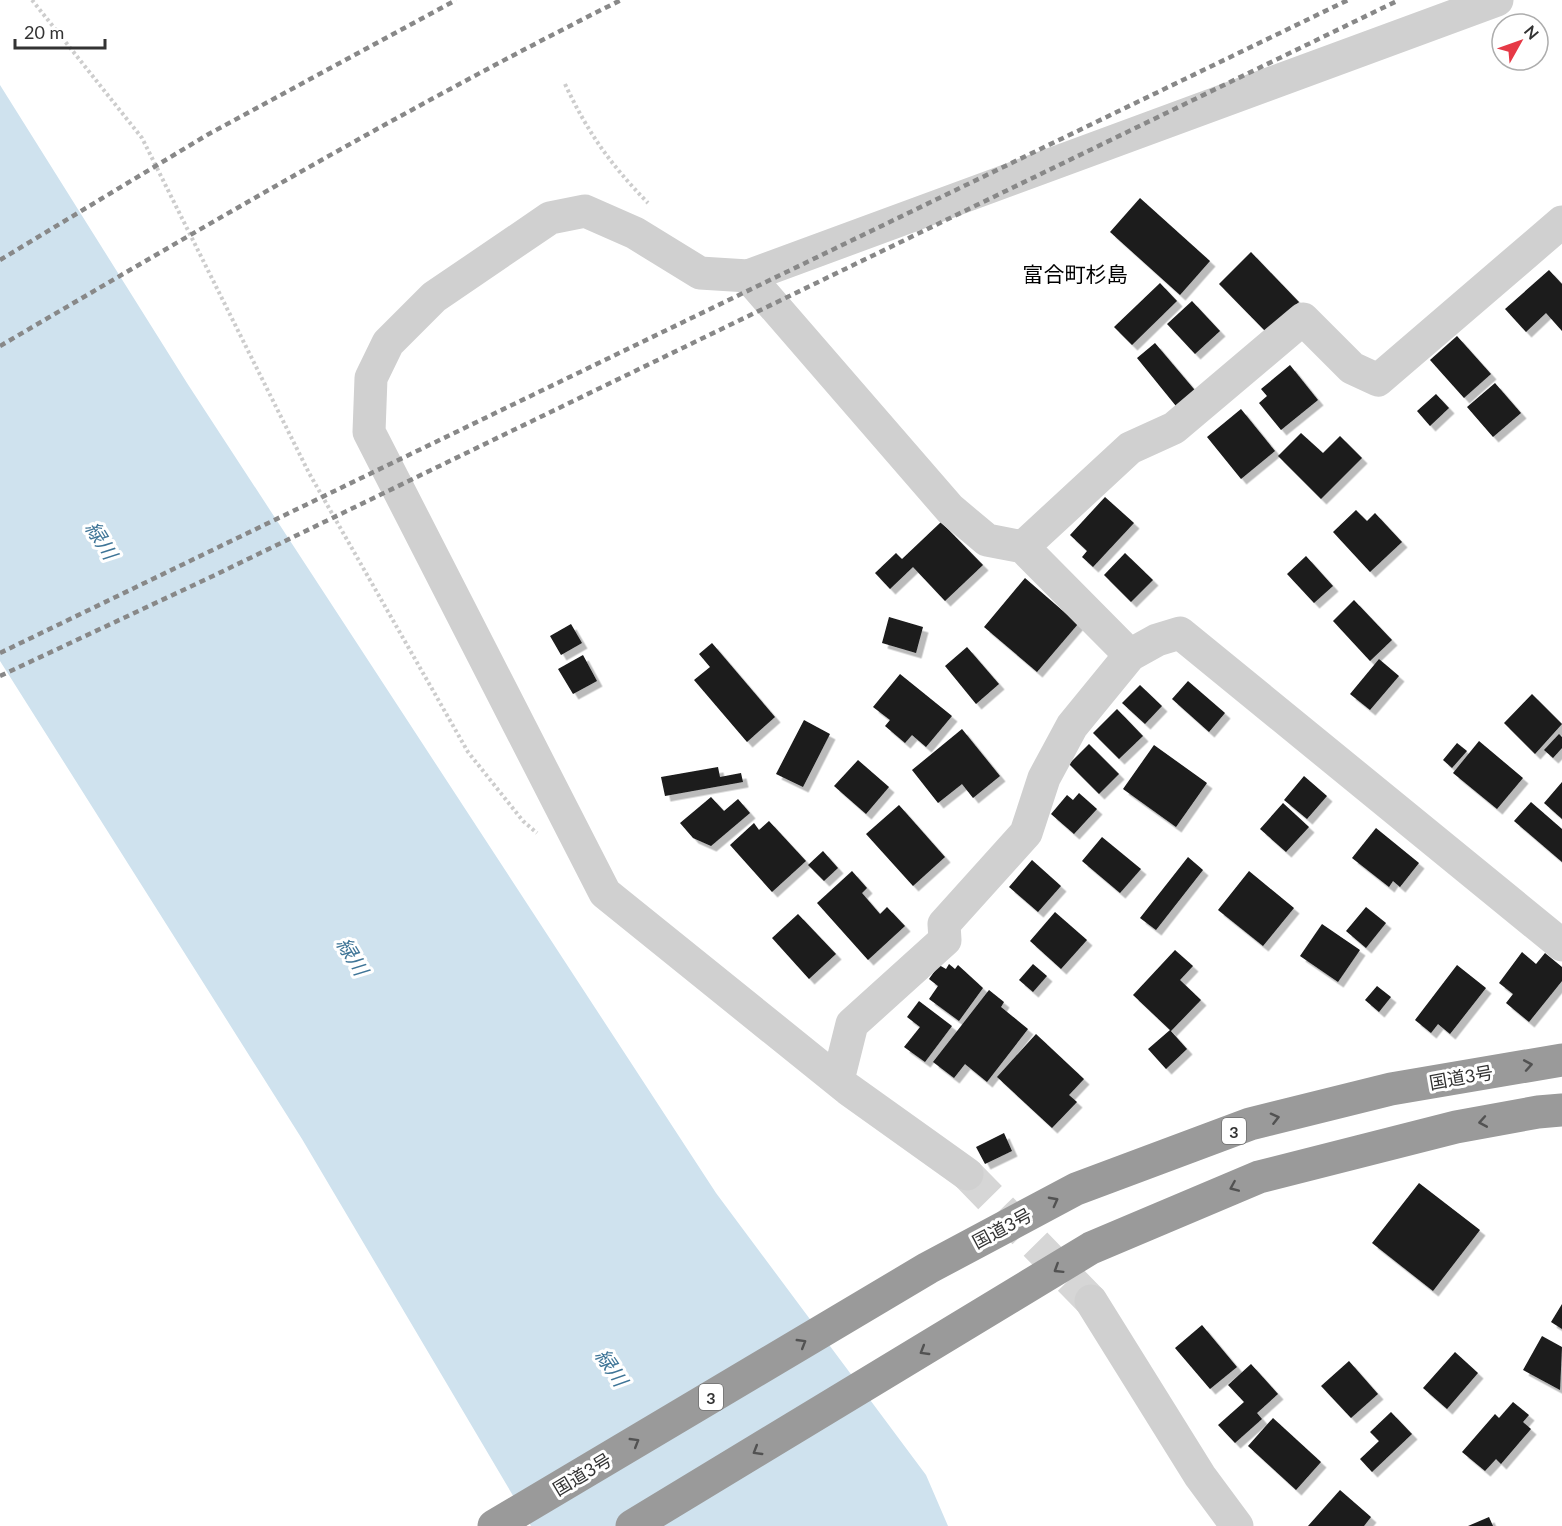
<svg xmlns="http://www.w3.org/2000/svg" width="1562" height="1526" font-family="Lato,'Noto Sans JP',sans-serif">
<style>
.water{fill:#cfe2ee}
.building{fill:#1a1a1a;filter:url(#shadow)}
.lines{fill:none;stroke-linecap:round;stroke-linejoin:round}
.minor-tunnel{stroke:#d6d6d6;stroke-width:33;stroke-dasharray:33 16;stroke-linecap:butt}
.path{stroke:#cdcdcd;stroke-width:4;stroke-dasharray:3 3;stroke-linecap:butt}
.minor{stroke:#d0d0d0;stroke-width:33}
.highway{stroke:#9a9a9a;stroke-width:33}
.rail{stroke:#888;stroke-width:4.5;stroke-dasharray:6 4.5;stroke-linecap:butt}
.oneway{stroke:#525252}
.labels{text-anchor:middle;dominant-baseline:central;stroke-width:6;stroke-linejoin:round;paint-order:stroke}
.shield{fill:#fff;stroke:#707070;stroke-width:1.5}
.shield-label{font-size:16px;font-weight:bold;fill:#333}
.street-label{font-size:18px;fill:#333;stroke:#fff}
.water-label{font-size:20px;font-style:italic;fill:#3f7597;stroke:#fff}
.quarter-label{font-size:21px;fill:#000;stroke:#fff}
</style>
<defs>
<filter id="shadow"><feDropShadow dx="5.5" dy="5.5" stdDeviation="0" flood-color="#0004"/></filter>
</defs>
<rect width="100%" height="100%" fill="#fff"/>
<path class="water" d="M0,85l187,298 529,810 210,282 22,51h-417l-229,-387 -302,-478z"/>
<path class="building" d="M1140,198l70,63 -30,34 -70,-63z
M1251,252l48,50 -32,31 -48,-49z
M1549,270l13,14v47l-16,-18 -20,19 -21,-23z
M1160,283l17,18 -45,44 -18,-18z
M1192,301l28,30 -25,23 -28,-30z
M1457,336l34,38 -27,24 -34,-38z
M1155,343l44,52 -19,16 -43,-53z
M1290,365l28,35 -37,30 -22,-27 8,-7 -6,-7z
M1495,383l26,30 -28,24 -26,-30z
M1436,394l13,14 -19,18 -13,-15z
M1241,409l34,42 -34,28 -34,-42z
M1301,433l22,20 17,-17 22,22 -41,41 -43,-43z
M1105,497l29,26 -41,44 -11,-10 5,-6 -17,-16z
M1356,510l11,11 8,-8 27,29 -32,30 -37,-40z
M941,522l42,43 -38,36 -32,-34 -23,22 -15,-16 21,-20 6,6z
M1125,553l28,27 -22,22 -27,-27z
M1306,556l27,30 -19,17 -27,-29z
M1025,578l53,46 -41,48 -53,-45z
M1354,600l38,40 -22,21 -37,-40z
M889,617l34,10 -7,26 -34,-10z
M571,624l11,19 -21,12 -11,-19z
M712,643l63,74 -28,25 -53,-62 16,-13 -11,-13z
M967,647l32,37 -23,20 -31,-38z
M583,655l14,26 -24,13 -15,-25z
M1379,659l20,17 -29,34 -20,-16z
M900,674l52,42 -26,31 -14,-12 -7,8 -20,-17 5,-6 -17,-13z
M1188,681l37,32 -16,19 -37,-33z
M1140,685l22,21 -17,18 -23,-21z
M1532,694l30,30 -27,30 -31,-31z
M1117,709l26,27 -24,23 -26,-26z
M804,720l26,14 -27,53 -27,-13z
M962,729l38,47 -27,22 -11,-14 -24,19 -26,-33z
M1559,734l3,3v11l-9,10 -9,-8z
M1479,741l44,37 -26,31 -44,-36z
M1457,743l10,8 -15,17 -9,-8z
M1089,744l30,30 -20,20 -30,-30z
M1154,745l53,38 -31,44 -53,-38z
M858,760l31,27 -23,27 -32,-28z
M718,767l2,10 21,-4 2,9 -78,14 -4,-19z
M1304,776l23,20 -20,23 -23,-19z
M1562,782v37l-18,-16z
M1079,793l18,16 -23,25 -23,-20 16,-19 6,5z
M711,797l13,14 14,-12 12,14 -39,33 -18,-8 -13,-15z
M1531,802l31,27v33l-48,-41z
M1283,803l26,24 -23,25 -26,-23z
M899,805l46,52 -32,29 -47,-52z
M769,821l37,40 -34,31 -42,-47 24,-22 5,7z
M1376,828l43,35 -19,24 -7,-6 -4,6 -37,-29z
M1102,837l39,32 -21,24 -38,-32z
M823,851l15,17 -14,13 -16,-16z
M1188,857l15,13 -47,60 -16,-12z
M1032,860l29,26 -23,26 -29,-25z
M852,871l15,17 -5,5 18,21 7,-7 18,19 -37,34 -51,-57z
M1249,871l45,37 -31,38 -45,-36z
M1366,907l20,16 -20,25 -20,-17z
M1055,912l32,28 -26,29 -31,-28z
M798,914l38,40 -27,25 -37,-41z
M1322,924l38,26 -22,32 -38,-26z
M1175,950l18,16 -13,14 21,20 -30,31 -38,-36z
M1522,952l14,12 9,-11 17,14v14l-33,41 -23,-19 7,-9 -14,-11z
M949,964l6,5 3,-4 25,23 -24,33 -30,-22 9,-13 -9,-7 10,-14 7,4z
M1033,964l14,12 -14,16 -14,-12z
M1457,965l29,23 -36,46 -12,-10 -7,9 -16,-13z
M1377,986l14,11 -12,15 -14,-12z
M989,990l15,12 -3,5 27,22 -41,53 -22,-18 -11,14 -21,-16z
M919,1001l33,25 -27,36 -21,-15 16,-20 -13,-10z
M1170,1030l17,19 -21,20 -18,-20z
M1036,1034l48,45 -15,16 8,7 -25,26 -55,-51z
M1004,1133l8,18 -27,13 -9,-17z
M1419,1183l61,47 -47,61 -61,-48z
M1562,1304v25l-11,-7z
M1202,1325l35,42 -27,22 -35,-41z
M1542,1336l20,11 -2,43 -37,-20z
M1455,1352l23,21 -31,36 -24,-21z
M1349,1361l29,33 -27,24 -30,-32z
M1251,1364l27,30 -21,19 5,6 -27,24 -17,-18 26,-23 -16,-17z
M1513,1402l16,13 -6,7 8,7 -30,35 -5,-5 -11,12 -23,-19 33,-38 4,4z
M1391,1412l21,22 -40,38 -12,-13 19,-18 -9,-9z
M1273,1418l48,44 -25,28 -48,-44z
M1340,1490l31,27 -7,9h-56z
M1489,1517l4,9h-25z"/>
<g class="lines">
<path class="minor-tunnel" d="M967,1174l124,127"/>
<path class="path" d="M32,0l110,138 167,335 159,279 55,69 14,12
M565,84c23,49 45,80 83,119"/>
<path class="minor" d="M748,276l202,233 37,31 36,7 107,108
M1023,547l107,-99 44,-20 129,-109 49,49 26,12 184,-158
M838,1080l14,-56 93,-84 -1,-16 82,-91 18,-55 28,-52 58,-71 27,-15 23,-7 382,312
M967,1174l-119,-85 -243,-196 -236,-461 2,-54 17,-35 46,-46 116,-79 35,-7 50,22 65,40 48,3 749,-276
M1091,1301l109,175 37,50"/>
<path class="highway" d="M494,1526l434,-258 148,-79 174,-65 141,-35 171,-29
M632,1526l459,-278 168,-71 197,-50 82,-15 24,-2"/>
<path class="rail" d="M0,260l207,-125 249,-135
M0,346c205,-120 409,-240 621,-346
M0,653l1348,-653
M0,676l213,-100 1186,-576"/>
</g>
<defs><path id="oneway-chevron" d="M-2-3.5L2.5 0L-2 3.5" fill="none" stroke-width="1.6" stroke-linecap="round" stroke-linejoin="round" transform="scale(1.5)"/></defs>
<g class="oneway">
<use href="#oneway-chevron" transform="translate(1528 1065) rotate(-10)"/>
<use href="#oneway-chevron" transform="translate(1275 1118) rotate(-14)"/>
<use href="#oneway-chevron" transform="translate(1483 1122) rotate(170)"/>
<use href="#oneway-chevron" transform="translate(1234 1187) rotate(157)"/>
<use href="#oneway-chevron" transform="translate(1054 1201) rotate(-28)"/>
<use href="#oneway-chevron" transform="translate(1058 1269) rotate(148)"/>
<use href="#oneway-chevron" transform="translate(802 1343) rotate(-31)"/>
<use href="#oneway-chevron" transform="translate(924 1351) rotate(149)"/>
<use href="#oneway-chevron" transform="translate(635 1442) rotate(-31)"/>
<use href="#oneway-chevron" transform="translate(757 1451) rotate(149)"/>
</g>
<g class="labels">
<g class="shield">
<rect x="1222" y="1118" width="24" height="26" rx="4.5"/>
<rect x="699" y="1384" width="24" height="26" rx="4.5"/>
</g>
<g class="shield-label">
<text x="1234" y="1131">3</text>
<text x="711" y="1397">3</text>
</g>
<g class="street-label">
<text transform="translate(1461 1077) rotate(-10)">国道3号</text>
<text transform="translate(1002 1228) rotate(-28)">国道3号</text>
<text transform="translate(582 1474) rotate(-31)">国道3号</text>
</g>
<g class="water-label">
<text transform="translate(102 540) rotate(58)">緑川</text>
<text transform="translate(353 956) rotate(59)">緑川</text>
<text transform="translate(612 1367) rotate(56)">緑川</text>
</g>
<g class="quarter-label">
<text x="1075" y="273">富合町杉島</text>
</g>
</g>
<g transform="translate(1520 42) rotate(50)"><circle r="28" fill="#ffffff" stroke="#adadad" stroke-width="1.5"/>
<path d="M0-4.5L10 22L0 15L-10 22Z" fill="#e63946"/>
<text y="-9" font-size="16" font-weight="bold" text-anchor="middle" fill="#333333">N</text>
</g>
<path d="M15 39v9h90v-9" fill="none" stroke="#333333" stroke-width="3"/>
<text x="24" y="39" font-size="18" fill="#333333" stroke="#ffffff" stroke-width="4.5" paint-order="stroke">20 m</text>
</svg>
